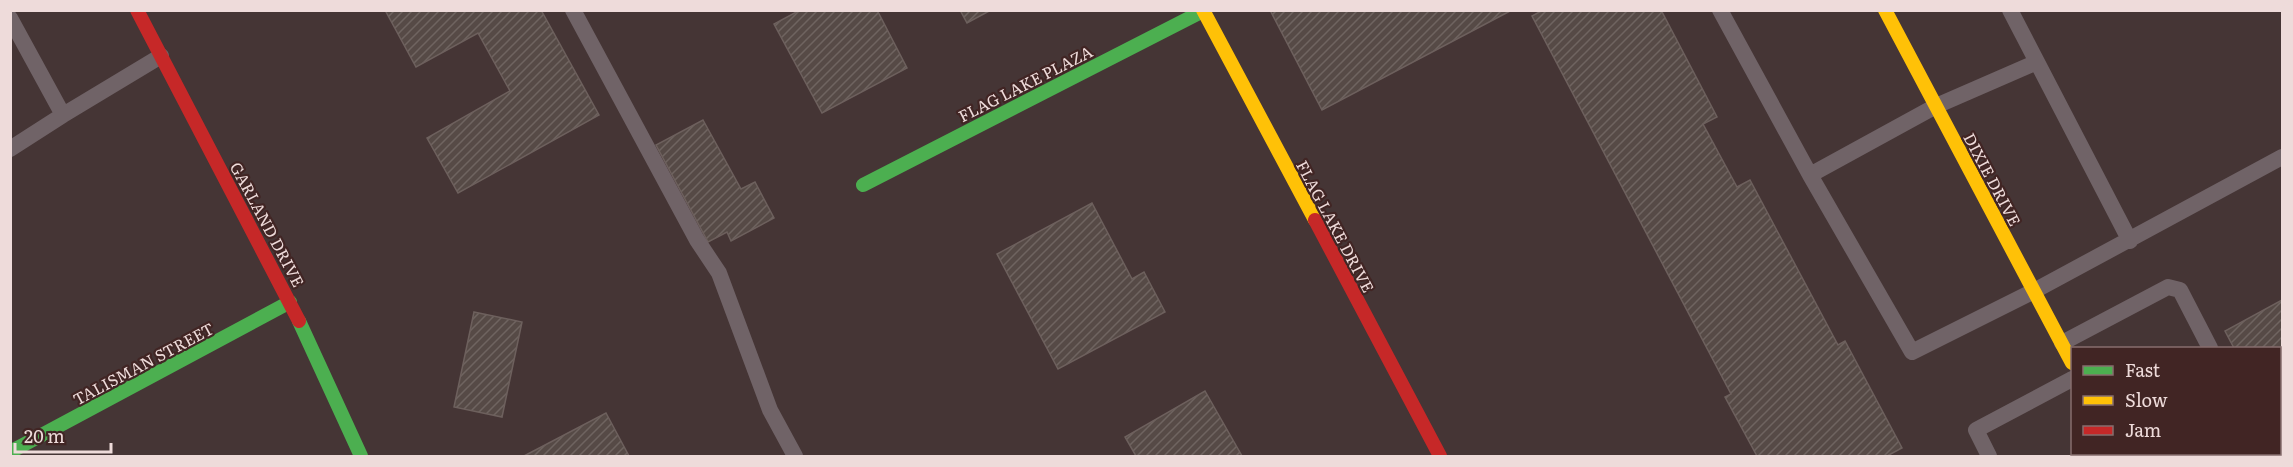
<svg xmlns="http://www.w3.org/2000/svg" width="2293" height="467" font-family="Literata,serif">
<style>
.building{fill:url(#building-hatch);stroke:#6d605d;stroke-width:1.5}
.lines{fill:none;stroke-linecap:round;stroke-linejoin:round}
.lane{stroke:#706367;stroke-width:16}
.fast{stroke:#4caf50;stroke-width:14}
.slow{stroke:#ffc107;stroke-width:14}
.jam{stroke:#c62828;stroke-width:14}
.labels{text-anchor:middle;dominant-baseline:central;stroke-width:4.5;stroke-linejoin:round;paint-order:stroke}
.street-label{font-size:16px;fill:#eedbda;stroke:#412524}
</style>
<defs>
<pattern id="building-hatch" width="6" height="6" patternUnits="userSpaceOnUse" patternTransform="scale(1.5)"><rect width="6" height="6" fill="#564a46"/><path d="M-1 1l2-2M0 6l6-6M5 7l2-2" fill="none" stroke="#6f6460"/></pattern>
</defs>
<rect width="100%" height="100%" fill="#453535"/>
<path class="building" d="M385,10h156l58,105 -141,78 -31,-55 83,-47 -32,-58 -62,34z
M800,10h77l30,58 -85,45 -48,-89z
M960,10h31l-24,13z
M1270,10h242l-190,100z
M1543,10h118l56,107 -14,7 34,63 13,-7 88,165 7,-4 57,107 -15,8h-130l-32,-59 6,-3 -199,-378z
M703,120l38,69 14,-7 19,36 -43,23 -4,-9 -19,10 -52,-97z
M1092,203l40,76 12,-7 21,40 -107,57 -61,-115z
M2282,300v119l-2,-5v-66h-46l-9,-17z
M474,312l48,10 -20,95 -48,-10z
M1205,391l37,65h-106l-11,-19z
M606,413l23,43h-105z"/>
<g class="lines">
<path class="lane" d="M573,10l124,230 22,33 51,137 25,46
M1720,10l90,165 126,-69 101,-44
M2010,10l120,231
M10,18l53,97
M10,149l53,-34 98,-59
M1810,175l102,177 122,-61 248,-134
M2062,343l106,-56 12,3 30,58
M2265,454l1,2
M1989,456l-13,-26 96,-51
M2092,456l6,-2"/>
<path class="fast" d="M863,185l340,-174
M299,321l62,135
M10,452l280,-150"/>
<path class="slow" d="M1203,10l112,210
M1885,10l187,353"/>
<path class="jam" d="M137,10l162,311
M1315,220l125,236
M2120,454l2,2"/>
</g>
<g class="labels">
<g class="street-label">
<text transform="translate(1025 83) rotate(-27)">FLAG LAKE PLAZA</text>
<text transform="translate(1993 179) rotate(62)">DIXIE DRIVE</text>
<text transform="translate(268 224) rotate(62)">GARLAND DRIVE</text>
<text transform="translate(1336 226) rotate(62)">FLAG LAKE DRIVE</text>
<text transform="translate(143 363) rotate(-28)">TALISMAN STREET</text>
</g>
</g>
<rect width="2293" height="467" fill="none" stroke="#eedbda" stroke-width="24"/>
<rect x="2071" y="347" width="210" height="108" fill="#412524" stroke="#866e6d" stroke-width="1.5"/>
<rect x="2083" y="366" width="30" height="9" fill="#4caf50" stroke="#866e6d" stroke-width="1.5"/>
<text x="2125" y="377" font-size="18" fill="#eedbda">Fast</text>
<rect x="2083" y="396" width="30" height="9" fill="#ffc107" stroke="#866e6d" stroke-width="1.5"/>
<text x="2125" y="407" font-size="18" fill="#eedbda">Slow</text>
<rect x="2083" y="426" width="30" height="9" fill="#c62828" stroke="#866e6d" stroke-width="1.5"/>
<text x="2125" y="437" font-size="18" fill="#eedbda">Jam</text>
<path d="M15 443v9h96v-9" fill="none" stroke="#eedbda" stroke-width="3"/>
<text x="24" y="443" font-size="18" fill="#eedbda" stroke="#412524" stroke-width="4.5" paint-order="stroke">20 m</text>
</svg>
